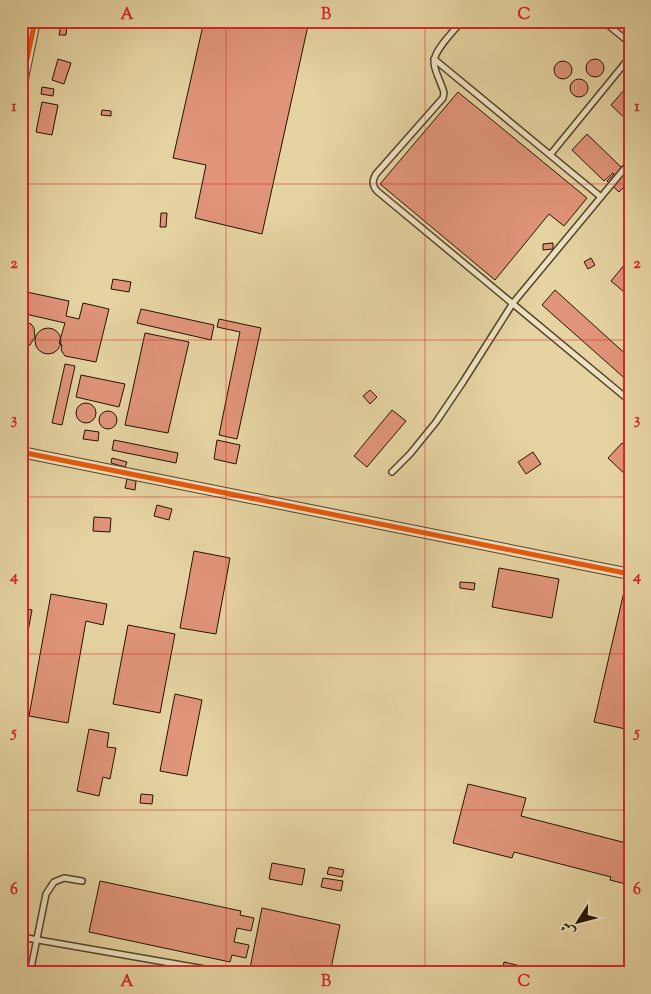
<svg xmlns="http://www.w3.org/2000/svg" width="651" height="994" font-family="'Sorts Mill Goudy',Amiri,serif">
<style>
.building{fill:#e09479;stroke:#221401}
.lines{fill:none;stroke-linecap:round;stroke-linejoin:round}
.service-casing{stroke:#534429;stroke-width:8}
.minor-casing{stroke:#534429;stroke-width:12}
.service{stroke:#eee2c2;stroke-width:5}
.minor{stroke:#eee2c2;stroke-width:10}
.cycleway-casing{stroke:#eee2c2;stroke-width:8}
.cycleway{stroke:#e8590c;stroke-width:5}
.grid{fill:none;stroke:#d62828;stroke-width:1;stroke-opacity:0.55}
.neatline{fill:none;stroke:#d62828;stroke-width:2}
.grid-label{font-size:16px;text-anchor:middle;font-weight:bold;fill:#d62828}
</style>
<rect width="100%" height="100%" fill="#e5d3a1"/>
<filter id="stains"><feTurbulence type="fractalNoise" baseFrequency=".004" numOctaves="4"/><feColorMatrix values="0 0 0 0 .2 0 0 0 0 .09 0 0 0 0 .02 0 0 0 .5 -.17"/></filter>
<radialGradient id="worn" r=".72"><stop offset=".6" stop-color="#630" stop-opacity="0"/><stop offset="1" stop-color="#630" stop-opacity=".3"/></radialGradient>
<path class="building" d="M204,21h105l-47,213 -67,-16 11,-53 -33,-7z
M61,25l6,1 -1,9h-7z
M586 68a9 9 0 1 1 18 0a9 9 0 1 1-18 0Z
M58,59l13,4 -7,21 -12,-4z
M554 70a9 9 0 1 1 18 0a9 9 0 1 1-18 0Z
M629,78h1v16l-4,-3 -2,-6z
M570 88a9 9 0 1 1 18 0a9 9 0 1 1-18 0Z
M42,87l12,2 -1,7 -12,-2z
M626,88l4,4v31l-19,-18z
M458,92l129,106 -23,28 -15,-12 -54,66 -115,-96z
M42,102l16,3 -6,30 -16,-3z
M102,110l9,1v5l-10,-1z
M587,134l34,33 4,-4 5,4v9l-7,6 3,3 -7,7 -12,-11 7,-7 -1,-1 -9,8 -32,-31z
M161,213h6l-1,14h-6z
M21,235l7,2 -2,13 -5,-1z
M553,243v6l-10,1v-6z
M591,258l4,7 -7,4 -4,-7z
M630,258v39l-19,-16z
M113,279l18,3 -2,10 -18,-3z
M555,290l75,68v25l-88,-78z
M22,291l47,10 -3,15 13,3 4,-16 26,6 -13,53 -31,-6 -4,-6 1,-5 -3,-2 6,-20 -44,-10z
M141,309l73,16 -3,15 -74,-17z
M219,319l42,9 -24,111 -18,-4 21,-103 -23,-5z
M23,321l8,3 3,4 1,9 -5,8 -8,2 -1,-25z
M35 341a13 13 0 1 1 26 0a13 13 0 1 1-26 0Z
M145,333l44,9 -21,91 -43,-8z
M65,364l10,2 -13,59 -10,-2z
M81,375l44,9 -6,23 -43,-10z
M370,390l7,7 -7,7 -7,-8z
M76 413a10 10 0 1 1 20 0a10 10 0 1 1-20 0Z
M392,410l14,11 -39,46 -13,-11z
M99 420a9 9 0 1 1 18 0a9 9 0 1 1-18 0Z
M85,430l14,2 -1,9 -15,-2z
M114,440l64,13 -2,10 -64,-13z
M217,440l23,5 -4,19 -22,-5z
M622,443l8,7v29l-22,-21z
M533,452l8,12 -15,10 -8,-12z
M112,458l15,4 -2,5 -14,-4z
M127,479l9,2 -1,9 -10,-2z
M157,505l15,4 -3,11 -15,-4z
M94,517l17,1 -1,14 -17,-1z
M194,551l36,7 -14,76 -36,-6z
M499,568l60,11 -7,39 -60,-11z
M460,582l15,1 -1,7 -14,-2z
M626,583l4,1v53l-6,25 6,2v66l-36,-8z
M51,594l56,10 -4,21 -17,-4 -18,102 -39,-7z
M21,608l11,2 -11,58z
M128,625l47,9 -15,79 -47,-9z
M175,694l27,6 -15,76 -27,-5z
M89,729l20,4 -2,14 9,1 -6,31 -7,-2 -4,19 -22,-5z
M468,784l58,14 -5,18 109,28v41l-20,-5 1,-3 -97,-25 -2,6 -59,-15z
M141,794l12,1 -1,9 -12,-1z
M272,863l33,6 -3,16 -33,-6z
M329,867l15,3 -2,7 -15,-3z
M323,878l20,3 -2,10 -20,-4z
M100,881l141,30 -1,4 14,3 -3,13 -14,-3 -3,14 15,3 -3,13 -14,-3 -2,7 -141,-30z
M262,908l78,17 -10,48h-81z
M504,962l45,11h-47z"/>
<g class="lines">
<g class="service-casing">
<path id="service" d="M462,21c-8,10 -29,30 -28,42 1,10 8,21 10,30l-1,5 -67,76c-4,7 -4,11 1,17l253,210
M603,21l27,22
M434,59l167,138
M550,155l80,-98
M392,472l18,-18 26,-32 27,-40 50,-79 117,-141
M21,937l207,36
M30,973l16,-79 8,-12 10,-4 18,3"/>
</g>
<g class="minor-casing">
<path id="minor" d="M21,88l14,-67
M21,452l609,122"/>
</g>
<use href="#service" class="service"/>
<use href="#minor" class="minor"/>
<g class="cycleway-casing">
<path id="cycleway" d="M21,88l14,-67
M21,452l609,122"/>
</g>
<use href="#cycleway" class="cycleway"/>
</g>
<path class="grid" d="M226,21v952M425,21v952M21,184h609M21,340h609M21,497h609M21,654h609M21,810h609"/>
<rect width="651" height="994" fill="none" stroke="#e5d3a1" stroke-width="55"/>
<g transform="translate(578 922) rotate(234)" stroke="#eee2c2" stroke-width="4" paint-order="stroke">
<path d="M0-4L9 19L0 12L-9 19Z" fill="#221401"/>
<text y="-8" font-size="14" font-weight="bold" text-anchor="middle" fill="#221401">ش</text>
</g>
<rect x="28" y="28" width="596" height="938" class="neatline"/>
<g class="grid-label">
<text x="127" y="19">A</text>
<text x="326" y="19">B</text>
<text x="524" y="19">C</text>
<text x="14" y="111">1</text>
<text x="637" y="111">1</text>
<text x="14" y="268">2</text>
<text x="637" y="268">2</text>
<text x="14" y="424">3</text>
<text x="637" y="424">3</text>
<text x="14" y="581">4</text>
<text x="637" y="581">4</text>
<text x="14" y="737">5</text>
<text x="637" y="737">5</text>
<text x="14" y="894">6</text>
<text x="637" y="894">6</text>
<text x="127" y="986">A</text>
<text x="326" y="986">B</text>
<text x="524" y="986">C</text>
</g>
<rect width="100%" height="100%" filter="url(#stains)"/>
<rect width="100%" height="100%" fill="url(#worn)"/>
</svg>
